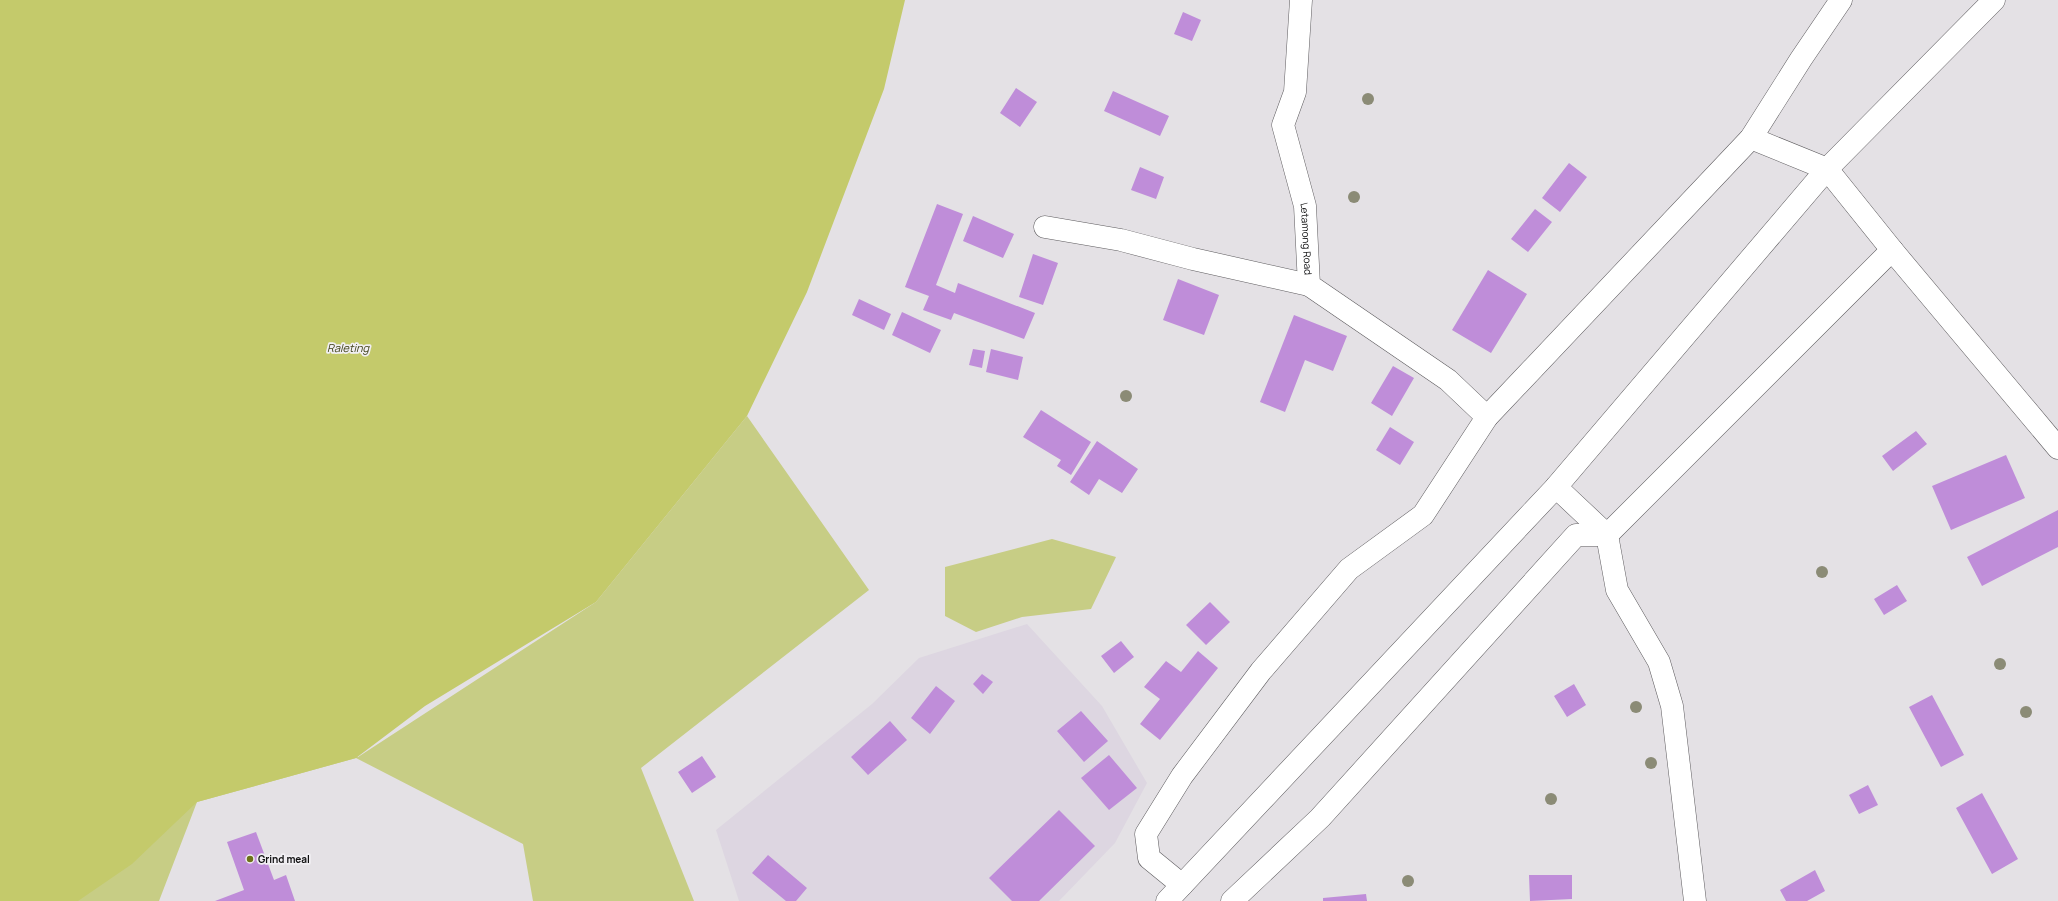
<svg xmlns="http://www.w3.org/2000/svg" width="2058" height="901" font-family="Manrope,sans-serif">
<style>
.built{fill:#ddd6e1}
.green{fill:#c7cd85}
.water{fill:#c4ca6b}
.building{fill:#bf8dd9}
.lines{fill:none;stroke-linecap:round;stroke-linejoin:round}
.minor-casing{stroke:#5e5c5f;stroke-width:23}
.primary-casing{stroke:#5e5c5f;stroke-width:23}
.minor{stroke:#fff;stroke-width:22}
.primary{stroke:#fff;stroke-width:22}
.tree{fill:#8b8b76}
.poi-dot{fill:#6d7218;stroke:#f1eff3;stroke-width:1.5}
.labels{text-anchor:middle;dominant-baseline:central;stroke-width:3.5;stroke-linejoin:round;paint-order:stroke}
.street-label{font-size:10px;fill:#0f0f10;stroke:#f1eff3}
.poi-label{font-size:10px;font-weight:bold;fill:#0f0f10;stroke:#f1eff3;text-anchor:start}
.water-label{font-size:11px;font-style:italic;fill:#40421a;stroke:#f1eff3}
</style>
<rect width="100%" height="100%" fill="#e4e1e5"/>
<path class="built" d="M1027,624l75,82 45,77 -32,60 -56,58h-320l-23,-71 156,-126 47,-46z"/>
<path class="green" d="M747,416l122,174 -228,178 53,133h-161l-10,-57 -167,-86 -159,44 -38,99h-159v-266l358,122 238,-155z
M1052,539l64,18 -25,52 -69,8 -46,15 -31,-16v-49z"/>
<path class="water" d="M0,0h905l-21,89 -77,203 -60,124 -151,186 -171,104 -69,52 -159,44 -65,62 -54,37h-78z"/>
<path class="building" d="M1183,12l18,8 -9,21 -18,-7z
M1016,88l21,14 -17,25 -20,-14z
M1113,91l56,25 -9,20 -56,-25z
M1569,163l18,14 -27,35 -18,-14z
M1140,167l24,10 -8,22 -25,-9z
M937,204l26,10 -27,71 19,8 3,-10 77,30 -11,26 -70,-26 -3,7 -28,-10 6,-14 -24,-9z
M1535,209l17,13 -24,30 -17,-13z
M973,216l41,18 -11,24 -40,-17z
M1033,254l25,9 -15,42 -24,-8z
M1488,270l39,24 -36,59 -39,-23z
M1178,279l41,16 -15,40 -41,-15z
M859,299l32,15 -7,16 -32,-15z
M902,312l39,18 -11,23 -38,-18z
M1294,315l53,21 -14,35 -28,-11 -20,52 -25,-10z
M973,349l12,2 -3,17 -13,-3z
M991,349l32,8 -5,23 -32,-8z
M1393,366l21,12 -22,38 -21,-13z
M1041,410l50,32 -20,33 -14,-9 4,-6 -38,-23z
M1390,427l24,15 -14,23 -24,-15z
M1916,431l11,13 -34,27 -11,-15z
M1097,441l41,28 -16,24 -23,-14 -10,16 -19,-13z
M2006,455l19,43 -74,32 -19,-44z
M2058,510v37l-76,39 -15,-29z
M1897,585l10,16 -23,14 -10,-16z
M1210,602l20,20 -24,23 -20,-20z
M1121,641l13,16 -20,16 -13,-17z
M1198,651l20,17 -58,72 -20,-16 20,-25 -16,-12 22,-26 15,11z
M982,674l11,8 -10,12 -10,-10z
M1574,684l12,21 -19,12 -13,-21z
M936,686l19,15 -25,33 -19,-16z
M1932,695l32,60 -23,12 -32,-60z
M1081,711l27,30 -24,21 -27,-31z
M890,721l17,19 -39,35 -17,-18z
M1109,755l28,33 -28,22 -28,-32z
M702,756l14,21 -24,16 -14,-21z
M1868,785l10,20 -19,9 -10,-19z
M1982,793l36,66 -26,15 -36,-66z
M1059,810l36,36 -56,55h-27l-23,-23z
M256,832l18,48 12,-5 9,26h-80l29,-11 -17,-48z
M768,855l39,33 -11,13h-10l-34,-28z
M1815,870l10,21 -18,10h-21l-6,-11z
M1529,875h43v24l-42,2z
M1366,894l1,7h-44v-3z"/>
<g class="lines">
<g class="minor-casing">
<g id="minor">
<path id="s1" d="M1301,0l-6,92 -12,33 22,81 4,79 139,95 39,37"/>
<path d="M1751,138l76,31 65,81 166,198"/>
<path d="M1045,227l76,13 72,19 116,26"/>
<path d="M1556,487l51,48 10,55 42,72 13,44 23,195"/>
<path d="M1182,885l-33,-27 -3,-24 36,-58 79,-105 88,-102 74,-54 64,-98 264,-279 50,-79 40,-59"/>
<path d="M1232,901l88,-83 256,-283h31l285,-285"/>
</g>
</g>
<g class="primary-casing">
<path id="primary" d="M1167,901l389,-414 271,-318 167,-169"/>
</g>
<use href="#minor" class="minor"/>
<use href="#primary" class="primary"/>
</g>
<g class="tree">
<circle cx="1368" cy="99" r="6"/>
<circle cx="1354" cy="197" r="6"/>
<circle cx="1126" cy="396" r="6"/>
<circle cx="1822" cy="572" r="6"/>
<circle cx="2000" cy="664" r="6"/>
<circle cx="1636" cy="707" r="6"/>
<circle cx="2026" cy="712" r="6"/>
<circle cx="1651" cy="763" r="6"/>
<circle cx="1551" cy="799" r="6"/>
<circle cx="1408" cy="881" r="6"/>
</g>
<circle class="poi-dot" cx="250" cy="859" r="4"/>
<g class="labels">
<g class="street-label">
<text stroke="none"><textPath href="#s1" startOffset="244">Letamong Road</textPath></text>
</g>
<g class="poi-label">
<text x="258" y="859">Grind meal</text>
</g>
<g class="water-label">
<text x="348" y="347">Raleting</text>
</g>
</g>
</svg>
